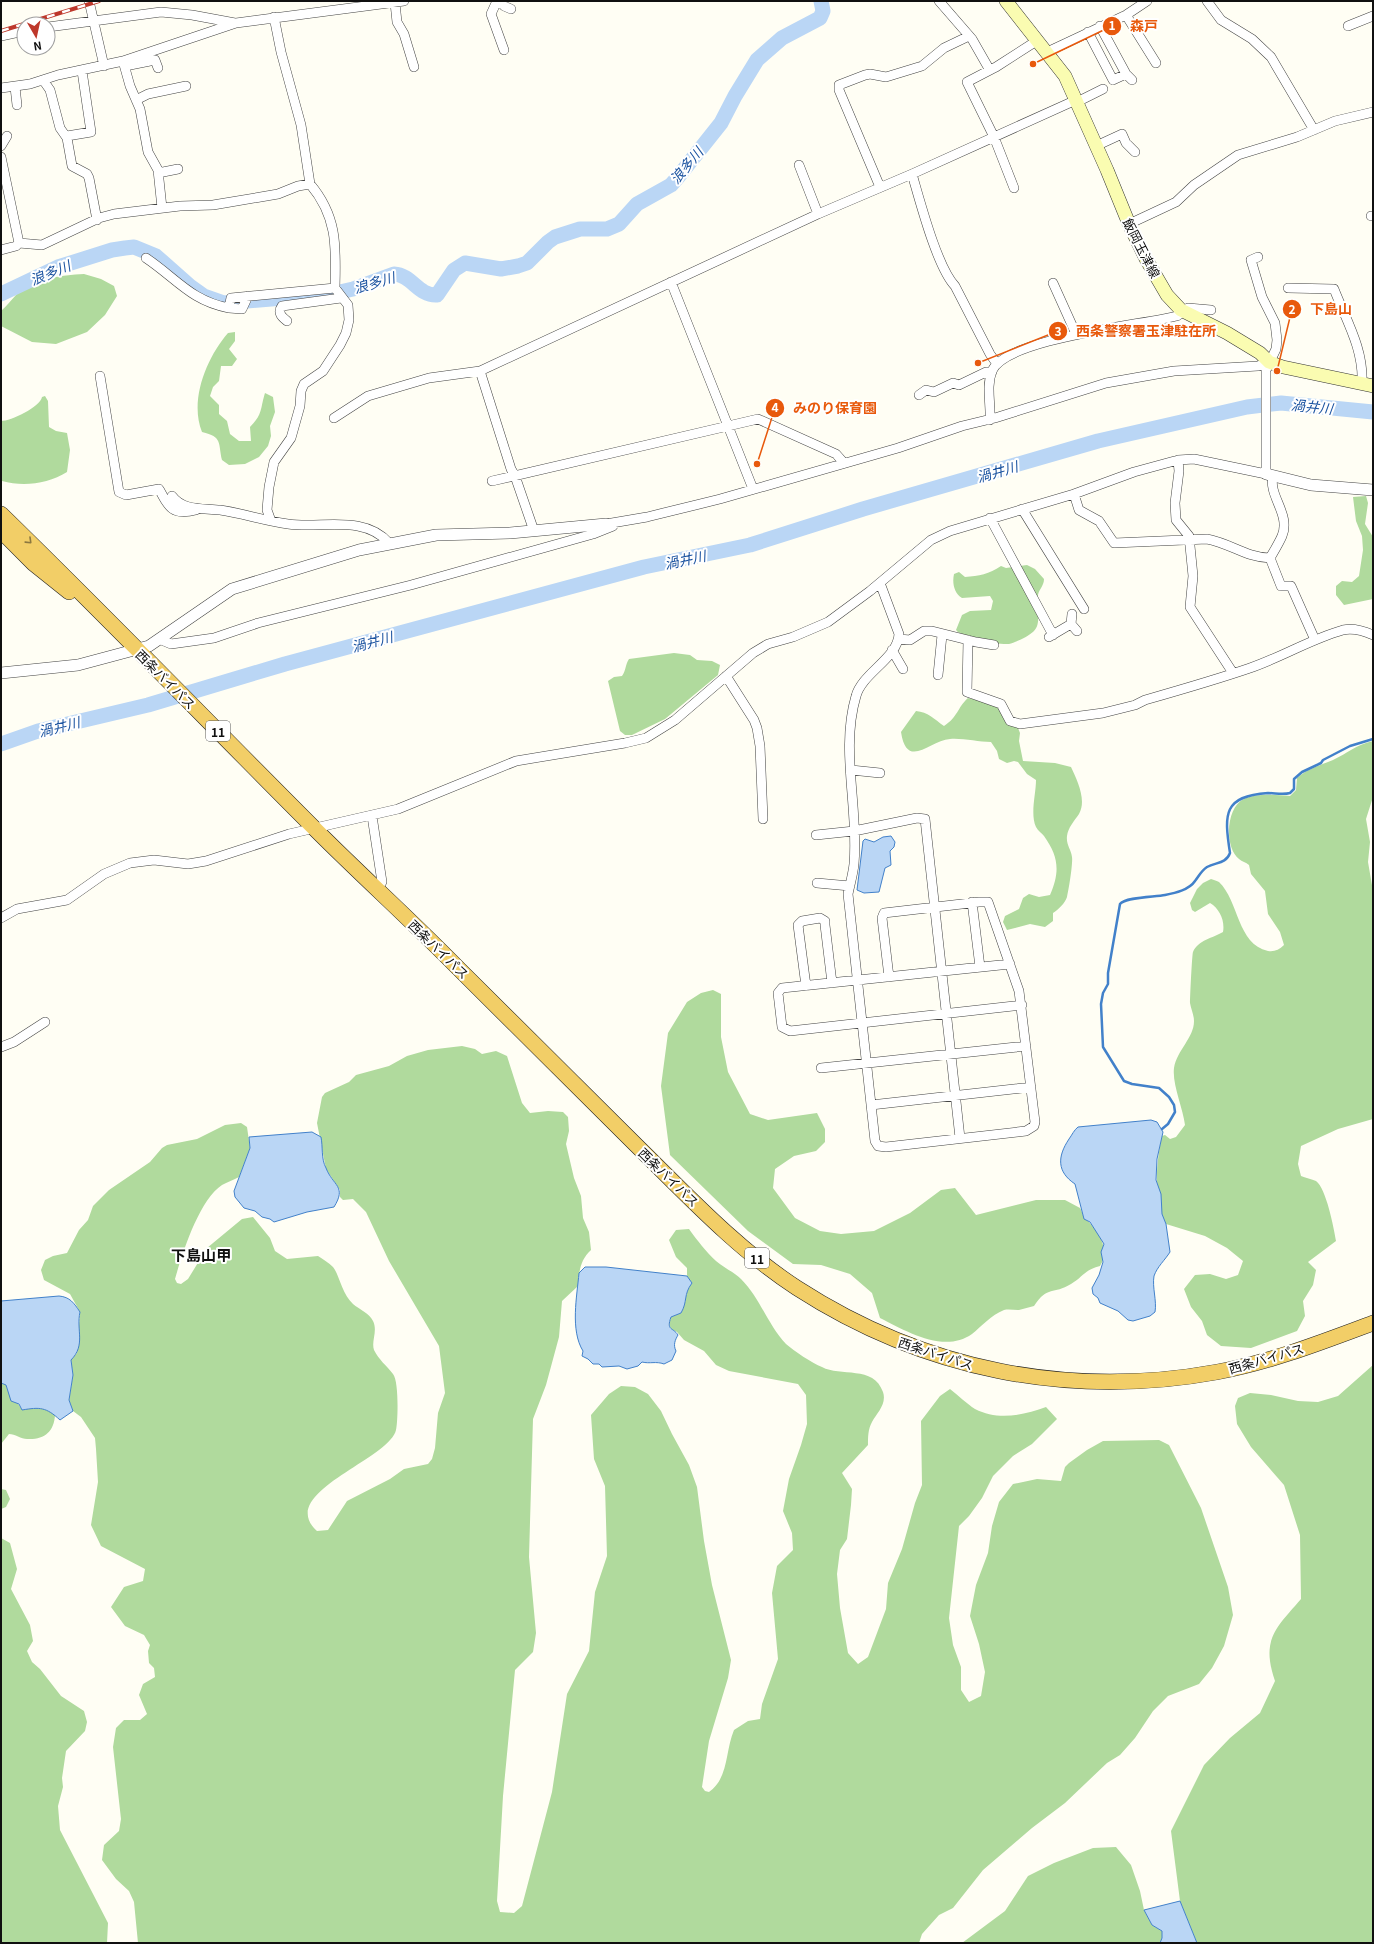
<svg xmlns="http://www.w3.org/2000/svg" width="1374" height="1944" font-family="Georgia,'Noto Sans JP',serif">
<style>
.forest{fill:#b0da9d}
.water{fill:#bad6f5;stroke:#4281ca}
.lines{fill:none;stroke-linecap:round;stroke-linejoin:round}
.stream{stroke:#4281ca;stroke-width:2.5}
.river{stroke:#bad6f5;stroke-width:15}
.minor-casing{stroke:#434343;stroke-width:10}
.tertiary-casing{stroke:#434343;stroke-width:12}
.secondary-casing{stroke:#323232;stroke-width:14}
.trunk-casing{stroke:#212121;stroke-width:16}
.minor{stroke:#fff;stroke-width:9}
.tertiary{stroke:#fff;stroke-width:11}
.secondary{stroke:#fafcb1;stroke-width:13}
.trunk{stroke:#f2ce67;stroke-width:15}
.rail-casing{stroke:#be382b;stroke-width:4}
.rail{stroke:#fff;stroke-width:2.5;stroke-dasharray:8;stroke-linecap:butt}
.oneway{stroke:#8c7840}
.labels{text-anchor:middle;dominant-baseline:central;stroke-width:4;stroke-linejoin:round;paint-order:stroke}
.shield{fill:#fff;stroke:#585858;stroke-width:1}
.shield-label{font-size:12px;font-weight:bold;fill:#101010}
.street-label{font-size:13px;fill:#101010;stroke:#fff}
.water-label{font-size:14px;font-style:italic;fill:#1b53a0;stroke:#fff}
.quarter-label{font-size:15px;font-weight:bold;fill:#101010;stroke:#fff}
.leader{fill:none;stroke:#e8590c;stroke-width:1.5}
.callout-dot{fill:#e8590c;stroke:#fff;stroke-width:1.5}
.mark-label{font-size:12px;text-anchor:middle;font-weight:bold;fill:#fff}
.callout-label{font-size:14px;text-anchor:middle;font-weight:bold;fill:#e8590c;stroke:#fff;stroke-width:4;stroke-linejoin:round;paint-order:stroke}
</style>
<rect width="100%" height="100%" fill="#fffef4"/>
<path class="forest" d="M84,274l17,5 13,7 3,10 -12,19 -18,17 -31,12 -24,-2 -31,-16v-15c6,-5 10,-11 15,-16 18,-16 45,-20 68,-21z
M235,332v9l-6,8 8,10 -5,7h-11l-2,15 -6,6 -3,9 9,9v9l8,7 3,13 9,7h12l-1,-14c13,-13 10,-18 15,-34l8,4 2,15 -5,14 1,10 -3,10 -9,11 -14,7 -16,1 -7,-5c-4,-17 1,-23 -20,-28 -13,-32 5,-75 26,-99z
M45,396l3,5 1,26 7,4 11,2 3,17 -3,22c-19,12 -44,15 -65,9l-1,-60c10,0 39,-14 41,-24z
M1366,496l2,7 -3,21 8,13v62l-29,6 -8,-10v-9l6,-5 10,1 7,-6 4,-26 -1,-14 -6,-15 -3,-24z
M1027,565l8,4 9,10c0,7 -5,10 -6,16 -2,11 4,28 -4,36 -6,6 -18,11 -25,13 -11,1 -47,-6 -53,-14l6,-15 8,-4 21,-1 2,-9 -3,-5 -28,2c-8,-5 -10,-15 -8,-24l5,-2 6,5c14,-1 24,-3 36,-11l5,2z
M674,653l16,2 7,5 15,1 8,4 -2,10 -53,44 -33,16h-7l-5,-4 -12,-50 6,-4 8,-1c4,-5 3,-11 7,-17z
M968,698l30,7 20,23 2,5 -1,8 4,20 32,2 16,4c6,13 16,33 8,47 -5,7 -11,14 -12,22 -1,9 4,13 5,21 1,6 -3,32 -5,40 -2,6 -8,12 -14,16v8l-8,6 -15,-3 -23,6 -4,-8 2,-6 14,-7 4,-11 6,-4 10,3 11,-2c10,-23 9,-38 -6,-59 -2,-3 -6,-5 -8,-9 -6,-13 0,-33 0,-47l-9,-6 -9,-12 -4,-1 -7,2 -8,-4 -2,-8 -6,-9c-13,0 -28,-4 -41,-3 -20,1 -43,32 -49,-7l15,-21c12,1 18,8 28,15 14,-9 13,-18 24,-28z
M1373,741v56l-7,22 4,23 -2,20 5,29v228l-35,10 -37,17 -3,18 3,12c4,2 11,3 15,5 10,7 18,47 20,60l-28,21 8,8 -3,15 -10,16 2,15 -8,15 -46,17 -30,-2 -14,-11 -5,-14 -11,-14 -7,-18 11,-14 15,-1 16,5 12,-4 5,-14 -16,-13 -22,-12 -39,-12c-13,-26 -10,-61 -4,-88l3,-1 5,4 6,-2 9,-12c-2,-17 -13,-41 -11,-57 3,-18 20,-30 20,-47 0,-6 -3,-12 -4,-18 0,-6 2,-49 3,-51 5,-12 20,-14 30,-20 2,-11 -3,-23 -13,-29l-15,9 -3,-2 -2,-7 7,-14 6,-6 8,-4c3,1 6,2 8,3 20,19 18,62 49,69 6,1 11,-1 16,-6l-4,-13 -12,-18 -3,-23 -14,-17 -2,-9c-3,-3 -7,-3 -10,-6 -15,-12 -13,-52 5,-60 13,-6 32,-4 46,-3l6,-6 1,-12c10,-9 24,-13 36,-18 15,-7 22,-15 40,-19z
M713,990l8,4v43l7,35 22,42 18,6 49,-7 8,16v13l-9,9 -22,5 -19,13 -2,19 22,30 25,13 21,3 33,-3 36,-18 31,-23 14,-2 21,27 60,-15h29l15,8c2,3 3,9 6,11 12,12 25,30 14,47 -16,4 -17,11 -29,18 -18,11 -23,1 -37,22 -5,1 -10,3 -15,4 -5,0 -11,-1 -15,0 -13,5 -22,16 -32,24 -28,20 -66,-3 -92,-16l-8,-25 -22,-19 -29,-9 -28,-1 -45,-33 -78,-76 -9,-69 7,-53 19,-31 14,-9z
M462,1046l13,3 7,5 14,-3 11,5 15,47 8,10 18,-2 15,1 5,5 1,14 -3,13 8,34 7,18 2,22 6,14 2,18c-11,10 -12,22 -13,36l-16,15 -3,36 -13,48 -13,34 -4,138 7,76 -3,19 -18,18 -12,126 -6,105 3,11 14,1 8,-7 30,-114 15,-98 22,-43 6,-59 12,-36 -2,-70 -11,-27 -3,-44 18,-21 12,-8 14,1 13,7 13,17 11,23 17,31 8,22 7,54 8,44 19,75 -3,18 -19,63 -7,46 3,4 4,1c20,-14 16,-41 25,-62l14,-9 12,-2 2,-15 16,-45 -6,-66 5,-27 16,-16 -1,-17 -9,-22 6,-32 12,-34 6,-21 -1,-29 -8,-11 -69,-13 -13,-6 -12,-14 -20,-11 -7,-8 -6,-3 -2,-5 2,-7 10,-4c7,-12 2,-18 11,-30l-5,-7v-8l-11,-11 -7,-17 7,-10 13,-1c8,11 17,23 27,32 8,7 18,11 25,18 19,19 27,46 45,65 8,7 26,19 36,23 18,10 52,-2 61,25 4,12 -6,21 -11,30 -4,7 -4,15 -4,23l-26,28 10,16 -1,16 -4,34 -7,11 -3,24 3,34 8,45 10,11 10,-7 18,-48 2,-26 14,-34 13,-46 7,-18 -1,-64 19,-25 10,-7c8,6 17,15 25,20 23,12 49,6 71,-2l11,12 -25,25 -19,12 -20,20 -11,22 -13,18 -10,10 -10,92 4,27 8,22v23l8,12 12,-6 4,-24 -6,-28 -9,-28 6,-31 12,-32 4,-27 7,-24 14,-18 24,-5 24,2 4,-14 4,-4 18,-13 16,-9 56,-1 10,5 32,63 27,79 5,28 -9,31 -12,22 -13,16 -31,12 -15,15 -18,27 -15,17 -13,8 -42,40 -33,25 -49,42 -30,38 -14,7 -17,19 -3,9h-781l-4,-41 -5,-11 -13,-12 -14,-19 2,-15 15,-14 2,-12 -8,-72 3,-19 8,-8h16l7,-6 -8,-19 4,-11 12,-7 -1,-9 -5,-5 -1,-12 2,-6 -6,-10 -19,-9 -14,-19 13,-20 19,-6 2,-12 -44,-23 -10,-21 7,-43 -2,-33 -1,-11 -14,-21 -8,-6 -4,-11 4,-25 -2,-15 6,-7 3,-41 -10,-18 -26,-14 -3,-10 4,-10 8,-4 14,-3 12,-23 9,-10 5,-14 16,-16 41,-28 12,-14 5,-3 30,-6 28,-14 16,-2 6,4 3,21 -11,29c-5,3 -12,5 -17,8 -23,15 -40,69 -47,94l2,4 4,1 7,-5 19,-31 35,-29 11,-2 17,21 5,13 12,8 31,-3c5,3 11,7 15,11 6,7 9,27 20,37 6,5 17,10 20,17 5,10 -2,20 1,29 5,10 12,15 19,24 6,7 5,47 3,56 -7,30 -121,63 -79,101l11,-1 19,-29 43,-22 14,-10 24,-5 4,-5 3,-11 3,-35 7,-20 -6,-47 -50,-85 -23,-49 -13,-13 -10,1 -3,-3v-7l-14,-21 -9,-46 5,-26 3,-4 24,-11 7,-7 33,-9 18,-10 21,-6z
M1373,1365v578h-176l-17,-42 -9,-70 33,-66 26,-27 30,-25 15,-32c-14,-41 0,-52 26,-82l-1,-64 -16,-50 -33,-38 -14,-23 -2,-18 3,-8 12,-5 21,2 27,6 20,1 20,-6z
M1,1383l5,2c4,16 9,12 16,25 12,-2 23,-4 33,5 -1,17 -11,25 -28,24 -6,0 -12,-5 -18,-5l-8,10z
M1,1489l5,1 4,9 -4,8 -5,2z
M1,1538l9,5 7,26 -6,20 19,36 3,16 -6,10 5,11 8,7 21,27 23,15 3,11 -2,9 -19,20 -4,27 1,9 -5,19 2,24 48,93 -1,20h-106z
M1116,1847l15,18 9,26 4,19 8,15 10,6v7l-2,5h-198l43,-32 23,-35 26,-13 39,-15z"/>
<path class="water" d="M891,836l4,6 -1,5 -4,4 1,14 -6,3 -6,24 -15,1 -7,-3 6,-49 2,-2 9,3 9,-5z
M1151,1120l6,2 6,10 -6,27 -1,21 5,14 1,20 4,10 4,28c-5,8 -13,15 -16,24 -2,11 3,25 1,36l-5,4 -17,5 -5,-1 -10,-9 -18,-8 -2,-5 -5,-4 -1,-6 7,-13 4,-13 -2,-10 3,-8 -14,-22 -6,-3 -9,-35c-18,-12 -18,-27 -6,-45 3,-4 5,-9 9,-12z
M312,1132l9,5c2,10 0,22 5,31 7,18 21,18 8,39l-27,5 -33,10 -4,-3 -8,-2 -7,-6 -11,-3 -9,-11 -1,-6 16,-43 -1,-11z
M585,1267h21l81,9 5,7c-9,12 -4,18 -11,30l-10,4c-5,14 2,10 7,18 -3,5 -5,10 -2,16l-4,9 -8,4c-8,-3 -14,0 -22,-2l-4,4 -11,3 -8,-3 -17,1 -3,-3h-6l-5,-5 -6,-3 1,-5c-13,-21 -6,-55 -4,-78z
M59,1296c11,1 15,7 21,16 -4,18 6,33 -9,48l2,15 -4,25 4,11 -13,9c-14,-13 -20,-13 -38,-10l-3,-6 -8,-3 -5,-16 -5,-2v-82z
M1180,1901l17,42h-37l2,-5v-7l-10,-6 -8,-15z"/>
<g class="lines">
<path class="stream" d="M1162,1129l6,-5 7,-12 -1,-7 -5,-8 -10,-9 -27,-4 -8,-3 -21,-34 -2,-43 2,-11 5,-9v-11l12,-69c5,-7 35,-7 45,-9 10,-2 24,-5 30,-14 4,-5 6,-10 12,-14 9,-5 19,-3 23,-14 -6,-39 -7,-57 38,-60 7,0 15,2 22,0l4,-4v-10l8,-7 19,-9 2,-3 27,-14 23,-7"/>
<path class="river" d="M1,294l57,-27 54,-17 13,-2 9,-1 22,9 34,30 14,10 20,7 107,-9 22,-5 41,-15c18,1 24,22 43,21l17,-25 11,-7 36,6 17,-3 9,-3 21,-21 7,-5 25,-8h27l12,-5 18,-20 34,-19 7,-8 43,-54 14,-27 22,-36 25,-22 38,-20 3,-7 -2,-10
M1,744l37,-13 110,-26 137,-41 359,-97 106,-22 113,-36 235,-68 149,-34 34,-4 92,9"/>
<g class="minor-casing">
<path id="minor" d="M89,1l15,65
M497,1l-6,13 13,36
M500,1l4,5 7,3
M939,1l33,38 16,28 4,2 4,-2 42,-27
M1207,1l14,19 31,19 19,18 43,73
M395,3l2,19 7,12 10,33
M1126,15l30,48
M274,17l7,35 20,73 9,59
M1100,26l26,48 6,6
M1348,26l25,-10
M48,27l113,-15 31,3 43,8
M1088,32l25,48 13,-6
M1,36l23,-5
M1047,52l79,-37 21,-14
M123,61l7,25 10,23 8,43 10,18 4,38
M125,66l30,-6 3,8
M992,69l-25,13 27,55 20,51
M43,80l7,10 10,38 7,10 5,28 15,8 2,4 8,42
M15,87l2,18
M1,88l29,-4 28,-9 65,-14 113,-38 168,-22
M136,100l12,-6 38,-8
M1077,102l26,-13
M67,136l24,-4 -9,-61
M1,146l6,-10
M1096,146l26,-12 4,9 9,9
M1,157l18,86
M799,165l19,49
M158,173l20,-4
M912,174c8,27 25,93 43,112l35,68 7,10
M880,187l-41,-97v-5l26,-10 5,-1 16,3 36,-11 22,-18 25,-12
M1371,216h2
M1129,224l47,-22 18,-17 44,-30 59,-18 38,-16 38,-9
M1,250l15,-4 3,-3 23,2 57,-27 15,-4 66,-8 33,-1 65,-11 20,-8 12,-2c28,33 26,64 25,104
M146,258c30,20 45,43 83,50
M671,282l82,207
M1053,283l23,51
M1288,288l46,1c12,31 30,60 28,95
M248,296l-6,13 -13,-1 2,-10 104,-10 13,17 1,15 -3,13 -6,12 -17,26 -19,13 -3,7 -1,15 -9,32 -17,24 -5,25 -2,23 4,11
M287,321c-5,-4 -10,-8 -5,-15l59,-8
M480,371l31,98 4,7 19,55
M100,376l19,116 7,3 33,-6c10,19 14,27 37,21
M919,395l7,-5 8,2 19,-9 6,2 27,-13h6
M334,418l34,-22 61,-18 51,-7 338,-157 94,-40 164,-74
M990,420c1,-16 -4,-34 2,-49 14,-33 150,-46 185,-55l11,-8 23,2
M1178,460l1,11 -4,32 1,17 13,16 4,40 -3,31 43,66
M1273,476c-5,20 18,38 9,60 -3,7 -8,15 -12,22l11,28h10l24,54
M492,481l266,-62 78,35 8,9
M1074,494l5,16 20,11 15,22 93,-4c25,5 38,18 63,19
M172,496c11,15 31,12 48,14 22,3 45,11 68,14 33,5 76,-10 101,19
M1022,509l62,100
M990,518l63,117
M606,524l41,-7 73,-18 178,-51 64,-22 33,-8 111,-35 68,-12 84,-5 11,-4
M880,583l19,51c-1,24 -37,39 -43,62 -16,54 3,112 -2,168 -1,10 -4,20 -6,30l27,247 3,5 8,1 140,-16 8,-5 1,-4 -16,-131 -31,-89h-9l-95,11 -2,5 7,59
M1072,614l-1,10 6,7
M1049,637l22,-13
M159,639l12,5 43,-6 44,-15 153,-38 182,-51 20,-8
M899,639l11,1 14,-9h8l44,11 18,3
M968,640l-1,52 34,12 9,17 10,3 83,-11 32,-8 10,-5c35,-10 70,-20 105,-32 32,-11 61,-29 93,-38 10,-2 21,1 30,5
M892,650l11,19
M938,675l4,-40
M726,676l28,44 3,8 3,18 3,73
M851,770l29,3
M372,816l10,66 -6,7
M816,835l38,-4 63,-13 8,1 35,319
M817,883l33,3
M972,902l8,65
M1,918l16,-9 50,-9 37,-26 26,-11 24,-3 34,4 18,-3 83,-27 109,-25 118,-48 109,-18 21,-5 29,-18 78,-67 15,-9 25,-7 35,-15 42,-31 61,-51 19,-9 124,-37 60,-22 44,-12 16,-1 72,15v-104l10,-21 1,-9 -2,-17 -13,-26 -11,-37 7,-3
M1010,964l-228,24 -4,5 4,34 8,4 232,-26
M806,986l-8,-61 4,-4 18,-3 5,3v4l7,58
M1,1047l13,-5 31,-20
M821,1068l205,-22
M871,1105l160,-18"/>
</g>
<g class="tertiary-casing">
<path id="tertiary" d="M1266,474l45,11 62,5
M1,673l77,-8 71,-19 83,-57 127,-39 77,-15 74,-2 96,-9"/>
</g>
<g class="secondary-casing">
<path id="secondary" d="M1006,1l59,75 42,94 22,54 17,35 21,36 14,15 46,23 33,20 9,9 14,5 90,19"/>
</g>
<g class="trunk-casing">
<path id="trunk" d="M1,514c107,104 211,212 316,317 47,47 96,91 142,138 59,59 118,118 177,176 51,50 101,104 161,143 127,82 272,111 420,84 54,-10 105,-30 156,-49
M1,531l33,33 35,28"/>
</g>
<use href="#minor" class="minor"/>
<use href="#tertiary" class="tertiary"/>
<use href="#secondary" class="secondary"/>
<use href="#trunk" class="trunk"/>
<g class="rail-casing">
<path id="rail" d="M1,31l98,-30"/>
</g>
<use href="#rail" class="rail"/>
</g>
<defs><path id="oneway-chevron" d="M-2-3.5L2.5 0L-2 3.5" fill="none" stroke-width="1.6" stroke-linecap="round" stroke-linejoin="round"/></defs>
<use class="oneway" href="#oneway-chevron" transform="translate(29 541) rotate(44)"/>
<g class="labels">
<g class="shield">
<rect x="206" y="721" width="24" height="20" rx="3"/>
<rect x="745" y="1248" width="24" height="20" rx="3"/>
</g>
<g class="shield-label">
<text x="218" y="731">11</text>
<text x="757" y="1258">11</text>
</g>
<g class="street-label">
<text transform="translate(1142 248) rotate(63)">飯岡玉津線</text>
<text transform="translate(166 679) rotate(45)">西条バイパス</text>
<text transform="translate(439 949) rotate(44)">西条バイパス</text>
<text transform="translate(669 1177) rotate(44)">西条バイパス</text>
<text transform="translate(936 1353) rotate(18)">西条バイパス</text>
<text transform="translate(1266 1358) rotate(-16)">西条バイパス</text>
</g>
<g class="water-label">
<text transform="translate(686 165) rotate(-50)">浪多川</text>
<text transform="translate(50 272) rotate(-22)">浪多川</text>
<text transform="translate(374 282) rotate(-16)">浪多川</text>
<text transform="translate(1312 406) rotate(6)">渦井川</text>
<text transform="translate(997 471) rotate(-16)">渦井川</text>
<text transform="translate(685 559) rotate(-12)">渦井川</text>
<text transform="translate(372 641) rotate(-15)">渦井川</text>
<text transform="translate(59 726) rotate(-14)">渦井川</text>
</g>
<g class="quarter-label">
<text x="201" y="1254">下島山甲</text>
</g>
</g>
<path class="leader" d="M1033 64L1112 26M1277 371L1292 309M978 363L1058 331M757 464L775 408"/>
<g class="callout-dot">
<circle cx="1033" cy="64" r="4"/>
<circle cx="1277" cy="371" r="4"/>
<circle cx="978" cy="363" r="4"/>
<circle cx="757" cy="464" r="4"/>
<circle cx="1112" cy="26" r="10"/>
<circle cx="1292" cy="309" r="10"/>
<circle cx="1058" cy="331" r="10"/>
<circle cx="775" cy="408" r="10"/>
</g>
<g class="mark-label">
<text x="1112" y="30">1</text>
<text x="1292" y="314">2</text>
<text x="1058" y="336">3</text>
<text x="775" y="412">4</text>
</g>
<g class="callout-label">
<text x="1144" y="31">森戸</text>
<text x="1331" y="314">下島山</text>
<text x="1146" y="336">西条警察署玉津駐在所</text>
<text x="835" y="413">みのり保育園</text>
</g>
<rect width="1374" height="1944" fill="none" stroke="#101010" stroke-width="4"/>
<g transform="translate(36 36) rotate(171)"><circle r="19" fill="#ffffff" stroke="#9f9f9f"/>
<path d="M0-3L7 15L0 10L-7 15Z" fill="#be382b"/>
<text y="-6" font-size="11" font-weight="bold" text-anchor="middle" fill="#101010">N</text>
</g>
</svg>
